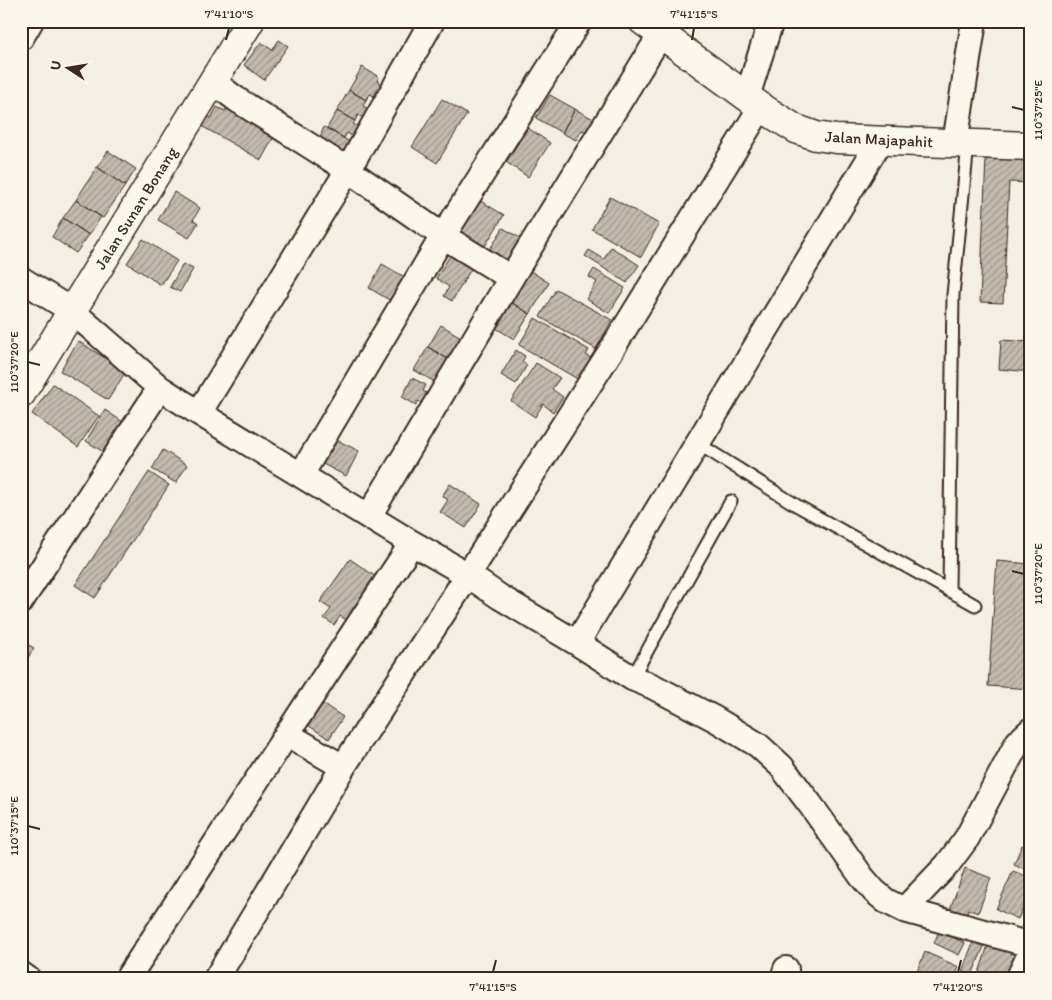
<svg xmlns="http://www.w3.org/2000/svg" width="1052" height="1000" font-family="Itim,sans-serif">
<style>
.building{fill:url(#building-hatch);stroke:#3b2a1e}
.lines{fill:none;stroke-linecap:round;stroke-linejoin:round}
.lane-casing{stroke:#3b2a1e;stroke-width:15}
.street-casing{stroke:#3b2a1e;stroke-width:28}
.secondary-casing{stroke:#3b2a1e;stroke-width:31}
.lane{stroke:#fbf7ec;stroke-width:11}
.street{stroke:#fbf7ec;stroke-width:24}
.secondary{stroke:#fbf7ec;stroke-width:28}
.ticks{fill:none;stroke:#3b2a1e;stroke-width:2}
.labels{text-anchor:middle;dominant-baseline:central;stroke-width:4;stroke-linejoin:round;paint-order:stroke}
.street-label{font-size:16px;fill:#3b2a1e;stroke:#fbf7ec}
.neatline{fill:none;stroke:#3b2a1e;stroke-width:2}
.ticks-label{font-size:12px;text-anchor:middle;fill:#3b2a1e}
</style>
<defs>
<pattern id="building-hatch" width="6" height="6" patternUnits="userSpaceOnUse" patternTransform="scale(1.25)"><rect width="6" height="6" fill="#c3bbb0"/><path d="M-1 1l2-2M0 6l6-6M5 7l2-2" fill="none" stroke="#a0988f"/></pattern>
</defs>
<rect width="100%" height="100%" fill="#f3efe4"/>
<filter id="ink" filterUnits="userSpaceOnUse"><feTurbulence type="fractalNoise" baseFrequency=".02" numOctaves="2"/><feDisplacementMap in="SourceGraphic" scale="10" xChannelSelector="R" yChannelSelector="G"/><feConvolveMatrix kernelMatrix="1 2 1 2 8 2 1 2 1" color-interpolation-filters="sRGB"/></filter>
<g filter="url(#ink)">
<path class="building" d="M279,40l9,6 -24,34 -20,-15 17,-23 11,8z
M362,67l17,10 -2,4 12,7 -7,12 -12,-6 -4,6 -17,-10z
M349,90l17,10 -3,6 11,6 -6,9 -10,-6 -3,6 -18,-10z
M550,95l25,14 -13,24 -26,-15z
M442,99l25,15 -30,49 -25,-16z
M229,104l48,27 -16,29 -63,-36 5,-10 8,4 6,-11 8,4z
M575,109l22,12 -8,13 -7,-4 -6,10 -14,-7z
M337,111l18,10 -2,3 12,6 -5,11 -13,-8 -3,5 -17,-10z
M324,127l26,15 -9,15 -23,-15z
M528,128l22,15 -22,34 -22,-15z
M108,151l28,18 -11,17 -28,-19z
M986,157l45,1v25l-22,-1 -6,121 -23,-1z
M97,167l28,19 -22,32 -27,-18z
M174,192l26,16 -7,12 5,3 -9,15 -31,-18z
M610,197l49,27 -18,33 -49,-28z
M477,199l27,16 -19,31 -26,-15z
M76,200l25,17 -12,18 -26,-17z
M63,218l26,17 -13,18 -24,-16z
M503,228l24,14 -16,27 -24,-15z
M143,239l34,22 -16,24 -34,-22z
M611,247l28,18 -12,18 -42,-27 4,-6 15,9z
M453,251l21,13 -22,37 -8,-5 5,-9 -13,-9z
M183,264l10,5 -13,23 -10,-5z
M382,264l28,16 -14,24 -27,-16z
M594,269l31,19 -16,25 -23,-14 11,-17 -8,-5z
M529,270l20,13 -19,31 -21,-13z
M556,289l56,31 -16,29 -56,-32z
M509,301l21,13 -16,25 -20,-12z
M535,318l54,32 -3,5 7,4 -12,22 -62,-36z
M441,325l25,15 -13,22 -25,-15z
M1001,340l30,2v30l-32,-3z
M78,341l48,30 -18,29 -48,-29z
M428,347l25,15 -13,23 -26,-15z
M516,350l9,6 -3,6 5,3 -11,19 -15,-9z
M536,363l24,15 -8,11 11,8 -10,15 -10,-8 -8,13 -24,-16z
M412,378l14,7 -3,6 9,5 -6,10 -8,-5 -2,4 -14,-8z
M53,384l46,32 -21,31 -46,-33z
M105,410l18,12 -18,31 -19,-12z
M331,437l28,14 -13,25 -27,-14z
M163,450l24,15 -11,18 -24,-14z
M149,472l20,13 -74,113 -20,-13z
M450,484l31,20 -15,24 -26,-16 8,-12 -6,-4z
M350,559l29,20 -29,43 -10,-6 -6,9 -10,-7 7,-9 -11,-7z
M21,561l14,9 -14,21z
M997,561l34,3v125l-43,-3z
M21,641l13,7 -13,21z
M317,700l26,17 -14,22 -26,-17z
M1022,845l9,3v24l-17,-8z
M965,868l26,10 -13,35 -10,-4 -3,9 -16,-6z
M1013,871l18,7v11l-13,30 -22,-10z
M1031,906v24l-9,-4z
M939,931l26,12 -6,12 -25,-12z
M974,940l11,4 -13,31 -10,-4z
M989,942l26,9 -2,7 4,2 -6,19h-16l-16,-6z
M925,952l34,15 -5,12h-40z"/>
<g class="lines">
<g class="lane-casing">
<path id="lane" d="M697,443l99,62 179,100
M949,591l4,-296 15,-151
M632,678l99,-177"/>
</g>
<g class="street-casing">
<path id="street" d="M21,38l10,-17
M212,81l24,18 112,71 95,66 68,42
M747,97l24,-76
M955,143l19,-122
M21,279l51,32 88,77 39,25 213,130 56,32 32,22 77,46 55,35 20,8 63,33 43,26 23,21 29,38 52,73 12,14 12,10 18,9 127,35
M199,413l149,-243 84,-149
M301,475l142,-239 136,-215
M369,516l142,-238 150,-244
M21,601l139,-213
M577,643l303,-502
M343,767l125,-192 144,-226 149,-242
M904,910l43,-45 20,-27 51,-96 13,-12
M21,974l7,5
M127,979l160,-245
M216,979l127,-212 -56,-33 125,-191
M783,979l3,-10
M1018,979l13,-27"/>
</g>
<g class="secondary-casing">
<path id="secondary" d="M643,21l118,86 35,22 20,7 20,3 195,7
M21,394l229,-373"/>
</g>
<use href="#lane" class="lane"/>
<use href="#street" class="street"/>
<use href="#secondary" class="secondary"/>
</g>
</g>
<path class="ticks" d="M226,40l3,-12M692,40l2,-12M1012,107l12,3M28,362l12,3M1012,571l12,3M28,826l12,3M493,972l3,-12M958,972l3,-12"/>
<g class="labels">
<g class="street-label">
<text transform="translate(879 139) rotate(3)">Jalan Majapahit</text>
<text transform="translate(136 208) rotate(-58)">Jalan Sunan Bonang</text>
</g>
</g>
<rect width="1052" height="1000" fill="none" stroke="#fbf7ec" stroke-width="55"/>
<g transform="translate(68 68) rotate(282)" stroke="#fbf7ec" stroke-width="4" paint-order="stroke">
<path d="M0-4L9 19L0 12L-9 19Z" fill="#3b2a1e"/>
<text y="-8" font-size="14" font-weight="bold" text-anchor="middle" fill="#3b2a1e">U</text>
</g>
<rect x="28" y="28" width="996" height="944" class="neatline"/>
<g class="ticks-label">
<text x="229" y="18">7°41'10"S</text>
<text x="694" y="18">7°41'15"S</text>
<text transform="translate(1038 110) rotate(-90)" y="4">110°37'25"E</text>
<text transform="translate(14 362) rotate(-90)" y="4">110°37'20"E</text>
<text transform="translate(1038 574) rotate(-90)" y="4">110°37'20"E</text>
<text transform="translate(14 826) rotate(-90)" y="4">110°37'15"E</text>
<text x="493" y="991">7°41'15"S</text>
<text x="958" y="991">7°41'20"S</text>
</g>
</svg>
